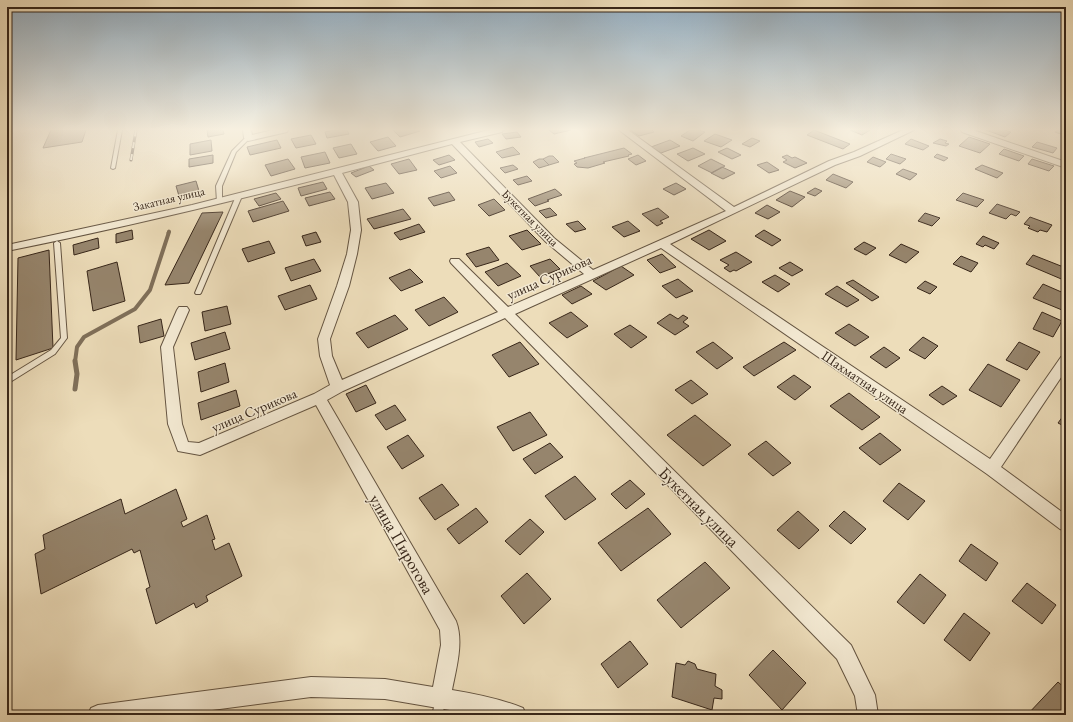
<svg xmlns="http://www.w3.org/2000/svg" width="1073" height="722" font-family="'EB Garamond',serif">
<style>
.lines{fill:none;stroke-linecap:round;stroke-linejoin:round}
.stream-far2{stroke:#7f6f59;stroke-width:3}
.stream-far1{stroke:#7f6f59;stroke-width:4}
.stream{stroke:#7f6f59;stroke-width:5}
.building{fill:#96856d;stroke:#372619}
.lane-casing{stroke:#645441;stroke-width:2}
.street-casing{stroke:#645441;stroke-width:2}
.lane{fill:#f3e9d2;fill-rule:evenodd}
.street{fill:#f3e9d2;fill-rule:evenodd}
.rail-casing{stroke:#372619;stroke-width:3}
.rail{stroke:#f3e9d2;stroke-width:2;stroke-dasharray:6;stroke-linecap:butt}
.labels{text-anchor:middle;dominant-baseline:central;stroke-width:3;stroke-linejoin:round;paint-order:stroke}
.far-street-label{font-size:12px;fill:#372619;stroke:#f3e9d2}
.street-label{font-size:14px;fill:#372619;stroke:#f3e9d2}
.near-street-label{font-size:17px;fill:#372619;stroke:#f3e9d2}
</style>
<rect width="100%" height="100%" fill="#edddba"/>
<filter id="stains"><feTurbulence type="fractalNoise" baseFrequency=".005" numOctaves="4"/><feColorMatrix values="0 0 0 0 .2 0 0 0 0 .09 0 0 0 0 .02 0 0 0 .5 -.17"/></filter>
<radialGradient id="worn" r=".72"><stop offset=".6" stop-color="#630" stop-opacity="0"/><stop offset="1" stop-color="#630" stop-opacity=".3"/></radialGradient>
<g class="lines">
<path class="stream-far2" d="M168,233l1,-2"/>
<path class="stream-far1" d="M75,362l2,-15 7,-10 51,-28 15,-19 19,-58"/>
<path class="stream" d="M75,389l2,-15 -2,-13"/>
</g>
<path class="building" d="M51,130h35l-4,12 -39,6z
M207,130h16l1,4 -16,3z
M334,130h13l2,4 -22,4 -2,-6z
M393,130h25l2,1 -20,6z
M549,130h22l-17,4z
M630,130h22l2,2 -15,4z
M690,130h9l6,2 -12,9 -12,-5z
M814,130l36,14 -7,5 -36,-14z
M850,130h20l-8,5z
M986,130h19l6,2 -6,5z
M1056,130h10v6l-11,-4 3,-2z
M517,132l4,5 -15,2 -4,-5z
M715,134l17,6 -11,7 -17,-6z
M311,135l5,9 -20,4 -5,-9z
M388,137l8,9 -18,5 -8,-9z
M969,137l21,7 -10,9 -21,-7z
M752,138l8,3 -10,6 -8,-3z
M488,139l5,4 -14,4 -4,-5z
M911,139l18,7 -6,4 -18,-6z
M940,139l7,2 -2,2 4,1 -3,2 -13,-3z
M211,140l1,11 -22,4v-11z
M277,140l4,8 -31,7 -3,-8z
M670,140l10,6 -19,7 -10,-6z
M1037,142l20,6 -4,5 -21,-6z
M351,144l6,10 -18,4 -6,-10z
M513,147l7,7 -18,4 -6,-6z
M624,148l8,6 -4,1 1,1 -26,6 2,1 -17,5 -11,-1 -3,-3 3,-1 -3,-2 11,-3h-1z
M693,148l12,6 -17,7 -11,-7z
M727,148l14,7 -9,4 -14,-7z
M1004,149l20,7 -5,5 -20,-7z
M325,152l5,11 -25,5 -4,-11z
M891,154l15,5 -6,5 -14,-5z
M937,154l11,4 -4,3 -10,-4z
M213,155v8l-24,4v-8z
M449,155l6,5 -16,5 -6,-5z
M638,155l8,6 -10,4 -8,-6z
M787,155l5,3 3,-1 12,6 -12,5 -12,-6 4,-2 -5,-3z
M549,156h4l6,6 -10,3 -6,-6z
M873,157l13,5 -6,5 -13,-5z
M288,159l7,10 -24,7 -6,-11z
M409,159l8,11 -18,4 -8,-10z
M539,159h4l6,6 -10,3 -6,-6z
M711,159l14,7 -13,7 -14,-7z
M1032,159l22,7 -5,5 -21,-7z
M767,162l12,8 -10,3 -12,-8z
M513,165l5,4 -13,4 -5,-5z
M982,165l21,8 -6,5 -22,-9z
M369,166l5,4 -18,7 -5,-4z
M450,166l7,7 -16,5 -7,-7z
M722,167l13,6 -12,6 -12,-6z
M903,169l14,5 -7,6 -14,-6z
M833,174l20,8 -7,6 -20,-8z
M527,176l5,5 -14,4 -5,-5z
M196,181l3,10 -20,5 -3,-10z
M323,182l4,7 -26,7 -3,-8z
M386,183l8,10 -22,6 -7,-11z
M676,183l10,6 -12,6 -11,-6z
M815,188l7,3 -7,5 -8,-3z
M555,189l7,6 -15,5 2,1 -14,5 -7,-7z
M790,191l15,6 -13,10 -16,-7z
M330,192l5,7 -26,7 -4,-8z
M449,192l6,8 -21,6 -6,-8z
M276,193l5,6 -22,7 -5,-7z
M963,193l21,7 -7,7 -21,-7z
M494,199l11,11 -16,6 -11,-11z
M283,201l6,10 -36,11 -5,-11z
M997,204l23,8 -4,4 -5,-2 -5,5 -17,-6z
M767,205l13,7 -12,7 -13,-6z
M550,208l7,7 -11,3 -7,-7z
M658,208l11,9 -9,4 3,2 -6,3 -15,-12z
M403,209l8,10 -37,10 -7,-10z
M223,212l-34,71 -24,2 37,-72z
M925,213l15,5 -8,8 -14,-5z
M1030,217l22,8 -5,7 -7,-2 -2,2 -10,-4 2,-2 -6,-2z
M578,221l8,8 -11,3 -9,-8z
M628,221l12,10 -16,6 -12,-10z
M419,224l6,8 -25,8 -6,-7z
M132,230l1,9 -17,4v-9z
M527,230l14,14 -19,6 -13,-14z
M709,230l17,11 -17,9 -18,-11z
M764,230l17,10 -9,6 -17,-10z
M316,232l5,10 -15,4 -4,-10z
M983,236l16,7 -5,6 -9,-4 -2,2 -7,-3z
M98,238l1,10 -25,7 -1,-10z
M269,241l6,12 -27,9 -6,-13z
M864,242l12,6 -10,7 -12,-6z
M901,244l18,8 -13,11 -17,-8z
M489,247l10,13 -23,7 -10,-13z
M49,250l4,98 -37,12 2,-102z
M736,252l16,10 -16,9 -2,-1 -4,2 -6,-4 5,-3 -9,-5z
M662,254l14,13 -16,6 -13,-13z
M1033,255l33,13v13l-40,-17z
M961,256l17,7 -7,9 -18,-8z
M314,259l7,12 -30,10 -6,-13z
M550,259l10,10 -20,8 -10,-11z
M117,262l8,39 -32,10 -6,-40z
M790,262l13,8 -11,6 -13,-8z
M507,263l14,13 -23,10 -13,-14z
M621,266l13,9 -28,15 -13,-9z
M410,269l13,13 -22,9 -12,-13z
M775,275l15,9 -12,8 -16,-10z
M678,279l15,12 -17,7 -14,-12z
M853,280l26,17 -7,4 -26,-18z
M925,281l12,6 -7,7 -13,-6z
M1043,284l23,10v10l-4,6 -29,-12z
M310,285l7,14 -32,11 -7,-14z
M581,286l11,8 -20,10 -10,-9z
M837,286l22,14 -12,7 -22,-13z
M444,297l14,15 -29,14 -14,-16z
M227,306l4,18 -26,7 -3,-19z
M571,312l17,14 -21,12 -18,-15z
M1042,312l20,9 -9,16 -20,-8z
M670,314l8,5 5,-4 5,3 -5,4 6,4 -14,9 -18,-12z
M395,315l13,14 -40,19 -12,-15z
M161,319l3,17 -24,7 -2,-17z
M849,324l20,13 -14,9 -20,-13z
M630,325l17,12 -16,11 -17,-14z
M225,332l5,17 -35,11 -4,-17z
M923,337l15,9 -13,13 -16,-9z
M520,342l19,22 -30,13 -17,-22z
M713,342l20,16 -16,11 -21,-17z
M784,342l12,8 -42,26 -11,-9z
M1019,342l21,10 -13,18 -21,-10z
M884,347l16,11 -14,10 -16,-11z
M225,363l4,19 -28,10 -3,-20z
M988,364l32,16 -19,27 -32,-17z
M794,375l17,12 -16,13 -18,-13z
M691,380l17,14 -16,10 -17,-14z
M366,385l10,18 -20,9 -10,-18z
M942,386l15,10 -14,9 -14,-10z
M236,390l4,16 -39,14 -3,-17z
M849,393l31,24 -18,13 -32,-24z
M395,405l11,15 -20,10 -11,-15z
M530,412l17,23 -34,16 -16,-24z
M1066,412v15l-8,-4z
M695,415l36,30 -28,21 -36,-31z
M880,433l21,17 -21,15 -21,-17z
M408,435l16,21 -22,13 -15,-22z
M766,441l25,22 -18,13 -25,-22z
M550,443l13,14 -28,17 -12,-15z
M575,476l21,23 -31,21 -20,-24z
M630,480l15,14 -19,15 -15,-15z
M899,483l26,18 -17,19 -25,-19z
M442,484l17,21 -24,15 -16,-22z
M176,489l11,30 -6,3 2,5 24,-12 8,24 -3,1 3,10 14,-7 13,33 -36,20 2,5 -12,7 -2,-5 -38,21 -10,-35 4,-2 -10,-37 -6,3 -2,-4 -91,45 -6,-40 10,-5 -2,-14 78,-36 4,15z
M476,508l12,14 -29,22 -12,-15z
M648,508l23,26 -50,37 -23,-28z
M798,511l21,19 -20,19 -22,-19z
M844,511l22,18 -15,15 -22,-18z
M530,519l14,13 -24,23 -15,-14z
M971,544l27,19 -12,18 -27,-20z
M705,562l25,26 -49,40 -24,-28z
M527,573l24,26 -27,25 -23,-28z
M920,574l26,21 -22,29 -27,-22z
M1027,583l29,22 -14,19 -30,-23z
M964,613l26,20 -20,28 -26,-21z
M630,641l18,23 -30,24 -17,-24z
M773,650l33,33 -24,27 -33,-35z
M688,661l7,3 2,5 19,5 -1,12 7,4v9l-8,-1 -2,12 -40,-13 4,-34 9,2z
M1058,682l8,7v26h-39z"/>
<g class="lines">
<g class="lane-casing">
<path id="lane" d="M118,130h4l-7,38 -2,1 -2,-1z
M246,137l4,1 -14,14 -14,34v15l-3,2 -2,-1 -1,-16 16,-35z
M239,194l3,2 -41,97 -1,1h-4l-1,-1 41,-97z
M57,241l3,2 7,95 -12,16 -48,30v-7l44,-27 10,-12 -7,-95z
M7,425l3,1 1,6 -1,2 -3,1z
M441,695l4,1 1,4 -4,15h-10l5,-19z"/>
</g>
<g class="street-casing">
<path id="street" d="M243,130h8l1,5 21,-5h15l-1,2 -39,9 -4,-3z
M489,130h14l-1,2 -42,10 94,96 39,32 133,-59 -107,-81h9l106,77 95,-46 25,-9 49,-22h11l-54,26 -25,9 -165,79 320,215 71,-102 5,-2v15l-65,97 65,48v16l-6,-2 -73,-55 -326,-226 -146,66 336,331 24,50 3,20h-20l-3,-19 -18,-37 -332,-341 -162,73 -16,9 129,221c8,21 0,48 -4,69 24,4 49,9 71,18l3,7h-47l-94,-16 -74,-2 -137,18h-86l3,-7 7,-3 213,-28 74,2 48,8 8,-42 -1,-15 -124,-225 -116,50 -22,-4 -10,-27 -7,-77 16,-37 2,-3h8l2,3 -16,37 9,77 6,18 11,1 115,-49 16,-9 -10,-29 -2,-17 19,-53 10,-32 4,-24 -3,-28 -14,-27c-109,28 -217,54 -327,76v-6l185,-40zM452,144l94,98 38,32 -76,33 -49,-48h-8l-1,2 1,2 47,49 -156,68 -10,-24 -2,-17 19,-53 8,-32 4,-24 -3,-28 -16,-29z
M961,130h12l93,32v6l-104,-36z"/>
</g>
<use href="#lane" class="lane"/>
<use href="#street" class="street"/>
<g class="rail-casing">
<path id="rail" d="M131,160l5,-30"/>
</g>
<use href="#rail" class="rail"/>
</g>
<linearGradient id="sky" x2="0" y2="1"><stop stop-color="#91acc0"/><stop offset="0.56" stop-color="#f7f0e0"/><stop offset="1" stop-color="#f7f0e0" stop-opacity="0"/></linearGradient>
<rect width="1073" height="231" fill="url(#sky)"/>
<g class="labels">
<g class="far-street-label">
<text transform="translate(169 199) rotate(-13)">Закатная улица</text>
<text transform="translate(530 218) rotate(45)">Букетная улица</text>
</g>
<g class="street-label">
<text transform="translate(549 277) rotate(-24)">улица Сурикова</text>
<text transform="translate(865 382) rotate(34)">Шахматная улица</text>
<text transform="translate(254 410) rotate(-23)">улица Сурикова</text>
</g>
<g class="near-street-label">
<text transform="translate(699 507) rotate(45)">Букетная улица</text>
<text transform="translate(402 544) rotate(60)">улица Пирогова</text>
</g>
</g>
<rect width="1073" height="722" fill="none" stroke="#edddba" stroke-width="24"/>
<rect x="8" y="8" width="1057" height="706" fill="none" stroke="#372619" stroke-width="2"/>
<rect x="12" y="12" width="1049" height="698" fill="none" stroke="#372619"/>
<rect width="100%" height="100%" filter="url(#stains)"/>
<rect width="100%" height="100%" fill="url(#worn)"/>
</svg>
